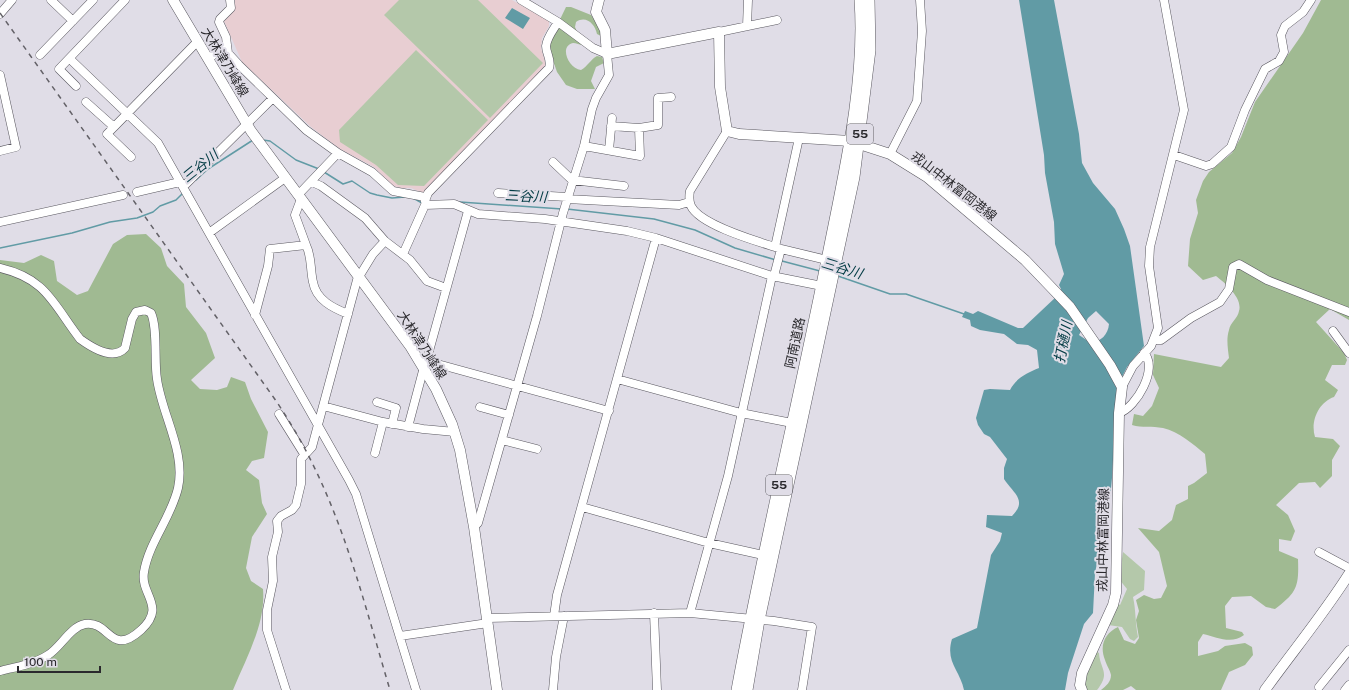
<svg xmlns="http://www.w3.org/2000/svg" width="1349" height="690" font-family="'Public Sans','Noto Sans JP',sans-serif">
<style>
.education{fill:#e8ced2}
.green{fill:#b4c8aa}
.forest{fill:#a0ba92}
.water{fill:#619ba5;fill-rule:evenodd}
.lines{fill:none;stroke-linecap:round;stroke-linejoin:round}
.stream{stroke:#619ba5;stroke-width:1.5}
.minor-casing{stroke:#5a5860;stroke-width:9}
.major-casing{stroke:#5a5860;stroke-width:11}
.highway-casing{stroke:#5a5860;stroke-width:12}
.minor{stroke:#fff;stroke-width:8}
.major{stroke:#fff;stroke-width:10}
.highway{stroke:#fff;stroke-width:11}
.rail{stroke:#636167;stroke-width:1.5;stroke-dasharray:5 5;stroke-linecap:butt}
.labels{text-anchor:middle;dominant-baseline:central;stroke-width:4;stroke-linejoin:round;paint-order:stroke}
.shield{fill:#e0dde7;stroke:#615f65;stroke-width:1}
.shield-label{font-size:12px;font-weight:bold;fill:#2a292d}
.street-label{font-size:13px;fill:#2a292d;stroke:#e0dde7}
.water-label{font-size:14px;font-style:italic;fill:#003a43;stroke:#e0dde7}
</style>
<rect width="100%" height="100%" fill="#e0dde7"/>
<path class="education" d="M235,0h277l37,21v5l-7,12 -1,10 5,17 -123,128 -12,-5h-11l-7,-2 -19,-19 -34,-18 -29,-22 -69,-65 -18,-41 11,-11z"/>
<path class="green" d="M399,0h79l65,63 -53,55 -106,-103z
M416,50l72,70 -64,66 -26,-1 -22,-20 -36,-23 -1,-12z
M1123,552l22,19 -1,19 -11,7c3,13 2,26 5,40l-4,4 -4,-2 -8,-12 -14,-2 9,-22 3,2 7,-16 -8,-10z
M1095,651l4,2c1,17 12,19 -2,37h-11l-2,-11z"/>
<path class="forest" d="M1321,0h28v320l-19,-11 -14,13 28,31 3,7 -2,5h-13l-7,15 13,10 -4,7c-15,5 -24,24 -19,40l18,2 7,7 -8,14v16l-12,12 -5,-6 -16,1 -23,22 12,10 7,16 -4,10 -12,-2v12l19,8c1,28 -1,33 -23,50l-9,-2 -15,-11 -19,1 -7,9 1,22 16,4 2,3c-13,10 -27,2 -41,-1l-5,8v14l20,-5 7,-5 20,-3 7,4 1,8 -8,10 -16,7 -8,18h-85l-5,-4 -8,4h-22c5,-4 10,-8 10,-15 -1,-5 -5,-11 -6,-15 -6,-15 0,-27 13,-33l6,13 11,4 4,-6 -3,-18 3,-9 -3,-11 8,-5 10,4 7,-1 6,-12 -8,-34 -21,-24 21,3 13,-11 4,-15 12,-6v-13l6,-3 13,-10 -2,-19c-12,-10 -26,-22 -42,-26 -11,-2 -21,0 -31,-3l2,-11 9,2 9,-10 7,-18 -6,-13 1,-21 67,13 8,-9c-1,-9 -3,-19 0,-28 1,-7 9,-12 10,-19 4,-13 -14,-28 -23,-35l-13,4 -15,-14 2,-27 8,-26 -2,-13 7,-19 6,-9 23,-19 9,-16 14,-35 48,-69z
M566,7h5l20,8 10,14v7l-4,-2c-2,-10 -11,-19 -21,-12l-1,5 8,18c-3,0 -7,-2 -10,-2 -14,3 -5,25 8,27 7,-4 9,-10 16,-14l5,1 2,6 -8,4 -5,14 4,8h-18l-11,-4 -9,-13 -8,-23 2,-11z
M146,234l15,14 6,18 17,18 2,23 20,26 9,25 -24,22 9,9 17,1 10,-3 4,-10 14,5 6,17 17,33 -4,26 -12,3 -6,9 13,10 3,23 5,11 -15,23 -6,31 5,13 12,8c3,35 -17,69 -30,101h-233v-430l24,3 17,-8 13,6 3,20 20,14 11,-4 25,-47 14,-9z"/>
<path class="water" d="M1019,0h35l25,134 3,29 11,20 22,26 9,20 6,17 14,100 -17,21 -10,20 -5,91 -5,52 -5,8 -7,35 -2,40 -9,11 -16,49 -3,17h-101c-4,-20 -19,-28 -12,-51l25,-11 14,-73 9,-14 2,-8 -16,-6 1,-12 25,1c16,-16 1,-23 -8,-37v-11l3,-9 -17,-22 -6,-3 -6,-9 -2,-7 8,-28 6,-1 20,1c6,-12 17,-17 29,-22l-2,-18 -9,-5 -11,-1 -13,-10 -24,-4 -9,-4 -1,-6 -8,-3 3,-6 8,3 5,-3 40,17h5l34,-32 4,-7 -2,-4 5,-11 -9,-30 -1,-22 -9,-49 -1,-18zM1096,311l13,13c-1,11 -8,17 -18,19l-12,-8 9,-17z
M512,8l18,10 -7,11 -18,-11z"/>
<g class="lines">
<path class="stream" d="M263,140l7,1 26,19 23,9
M324,172l19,12 9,-3 18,12 7,2 15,3 13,-1
M196,180l12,-11 45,-29
M413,198l9,5
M460,202l102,7
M567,209l87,10 41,11 40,18 41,12
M0,248l72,-15 38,-11 27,-4 16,-6 7,-6 16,-6 7,-7
M782,261l38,10
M838,276l52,18h16l58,20"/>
<g class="minor-casing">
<path id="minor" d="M51,0l22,21
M230,0l1,8 -11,11 -1,3 7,15 2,16 11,12 67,65 32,23 34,19 21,19 32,6
M0,14l12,-14
M747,26l1,-26
M719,32l58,-12
M40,55l53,-55
M70,59l88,84 191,337 7,14 60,196
M208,59l19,-14
M0,75l16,72 -16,4
M76,86l-17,-17 66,-69
M86,102l28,25 83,-85
M611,126l28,2 19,-3v-27l13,-1
M114,127l-7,7 24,23
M727,131l-37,60c-1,5 -1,10 1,15 9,19 65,35 84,41
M584,146l56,10 -1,-28
M609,150l3,-32
M890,154l27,-53 5,-70 -2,-31
M1174,155l32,11 6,-2 19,-17 14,-37 20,-41 14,-8 5,-9 -3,-17 4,-9 18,-14 8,-12
M553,162l19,18 52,6
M312,182l9,4 44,32 20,23 25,19 17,21 19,7
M183,187l90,-89
M137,192l43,-10
M498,193l69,4
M298,195l40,-42
M567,199l112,6 10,-3
M425,201l3,-8 121,-125c3,-8 -3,-14 -3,-22 1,-9 8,-17 12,-24
M0,222l123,-27
M209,233l76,-55
M306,245c6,12 4,24 7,37 3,18 20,26 35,32
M781,249l-6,-2 24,-109
M403,254l22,-49 29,-1 24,10 67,5 82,12 29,7 116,38 50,10
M0,268c47,11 53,36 80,71 11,8 33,22 45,9l7,-29 4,-7 9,-2 6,3c7,15 3,49 6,66 5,36 29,73 21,109 -7,30 -29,54 -34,84 -4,23 23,34 -3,58 -31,28 -31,-10 -56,-6 -15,3 -24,23 -37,31 -14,9 -32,12 -48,16
M774,276l7,-27 46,11
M255,315l13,-49 2,-17 36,-4 -11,-30 6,-16
M1333,331l16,22
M1154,340h7l30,-22 29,-16 9,-13 4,-22 6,-3 28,16 82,32
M426,362l42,-151
M423,365l3,-3 8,1 175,48
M617,379l124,34 51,10
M1122,387l11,-21 18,-20 7,-18 -9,-62 1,-19 34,-137 -20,-110
M377,402l19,6 -4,16
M323,406l60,16 40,7 32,3
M480,407l29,8
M1119,413c17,-5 40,-45 25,-60
M279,414l25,40
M408,427l16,-60
M502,440l35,9
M375,453l8,-31
M582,507l127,36 54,12
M474,527l4,-4 59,-207 26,-103 21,-67 8,-37 4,-11 13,-23 -2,-21 -14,-6 -35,-26 -37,-22
M1319,552l30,16
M654,613l3,77
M690,613l38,-137 44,-200
M554,616l3,-21 99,-357
M487,618l203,-5 84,8 38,6 -10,63
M400,636l88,-13
M1319,687l30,-37
M286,690l-19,-60v-20l6,-29 -1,-24 6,-25 -1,-11 4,-5 11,-6 4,-5 5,-21v-25l11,-12 45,-167 16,-26 12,-13
M553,690l3,-33 8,-41
M1345,690l4,-5"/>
</g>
<g class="major-casing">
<path id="major" d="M173,0l78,131 159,215 26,43 16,35 8,26 14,77 23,163
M599,0l-3,12 9,18 2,24 112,-22 1,55 7,44 12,3 111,7 40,13 37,23 98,83 45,47 40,58 12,22 -3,26 -3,180 -3,12 -31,68 -2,12 2,5
M1265,690c28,-39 58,-75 84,-116"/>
</g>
<g class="highway-casing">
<path id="highway" d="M737,690c27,-146 62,-290 91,-435 16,-81 38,-173 32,-255
M747,690l12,-70 95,-443 16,-127 -1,-50"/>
</g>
<use href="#minor" class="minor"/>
<use href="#major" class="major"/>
<use href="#highway" class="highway"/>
<path class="rail" d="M0,13l274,385c63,91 85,188 116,292"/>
</g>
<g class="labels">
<g class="shield">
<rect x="847" y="124" width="26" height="20" rx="3"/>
<rect x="766" y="475" width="26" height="20" rx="3"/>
</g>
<g class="shield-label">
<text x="860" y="134">55</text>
<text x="779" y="485">55</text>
</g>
<g class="street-label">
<text transform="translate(225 62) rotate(59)">大林津乃峰線</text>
<text transform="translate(954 186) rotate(38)">戎山中林富岡港線</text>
<text transform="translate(795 343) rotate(-78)">阿南道路</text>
<text transform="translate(422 345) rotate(57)">大林津乃峰線</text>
<text transform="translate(1103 540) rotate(-89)">戎山中林富岡港線</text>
</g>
<g class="water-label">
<text transform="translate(200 166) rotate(-39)">三谷川</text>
<text transform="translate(526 196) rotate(3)">三谷川</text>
<text transform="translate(842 268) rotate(17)">三谷川</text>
<text transform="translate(1063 342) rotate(-79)">打樋川</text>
</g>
</g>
<path d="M18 666v6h82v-6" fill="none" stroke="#2a292d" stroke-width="2"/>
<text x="24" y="666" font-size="12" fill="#2a292d" stroke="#e0dde7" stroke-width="3" paint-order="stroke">100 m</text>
</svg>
